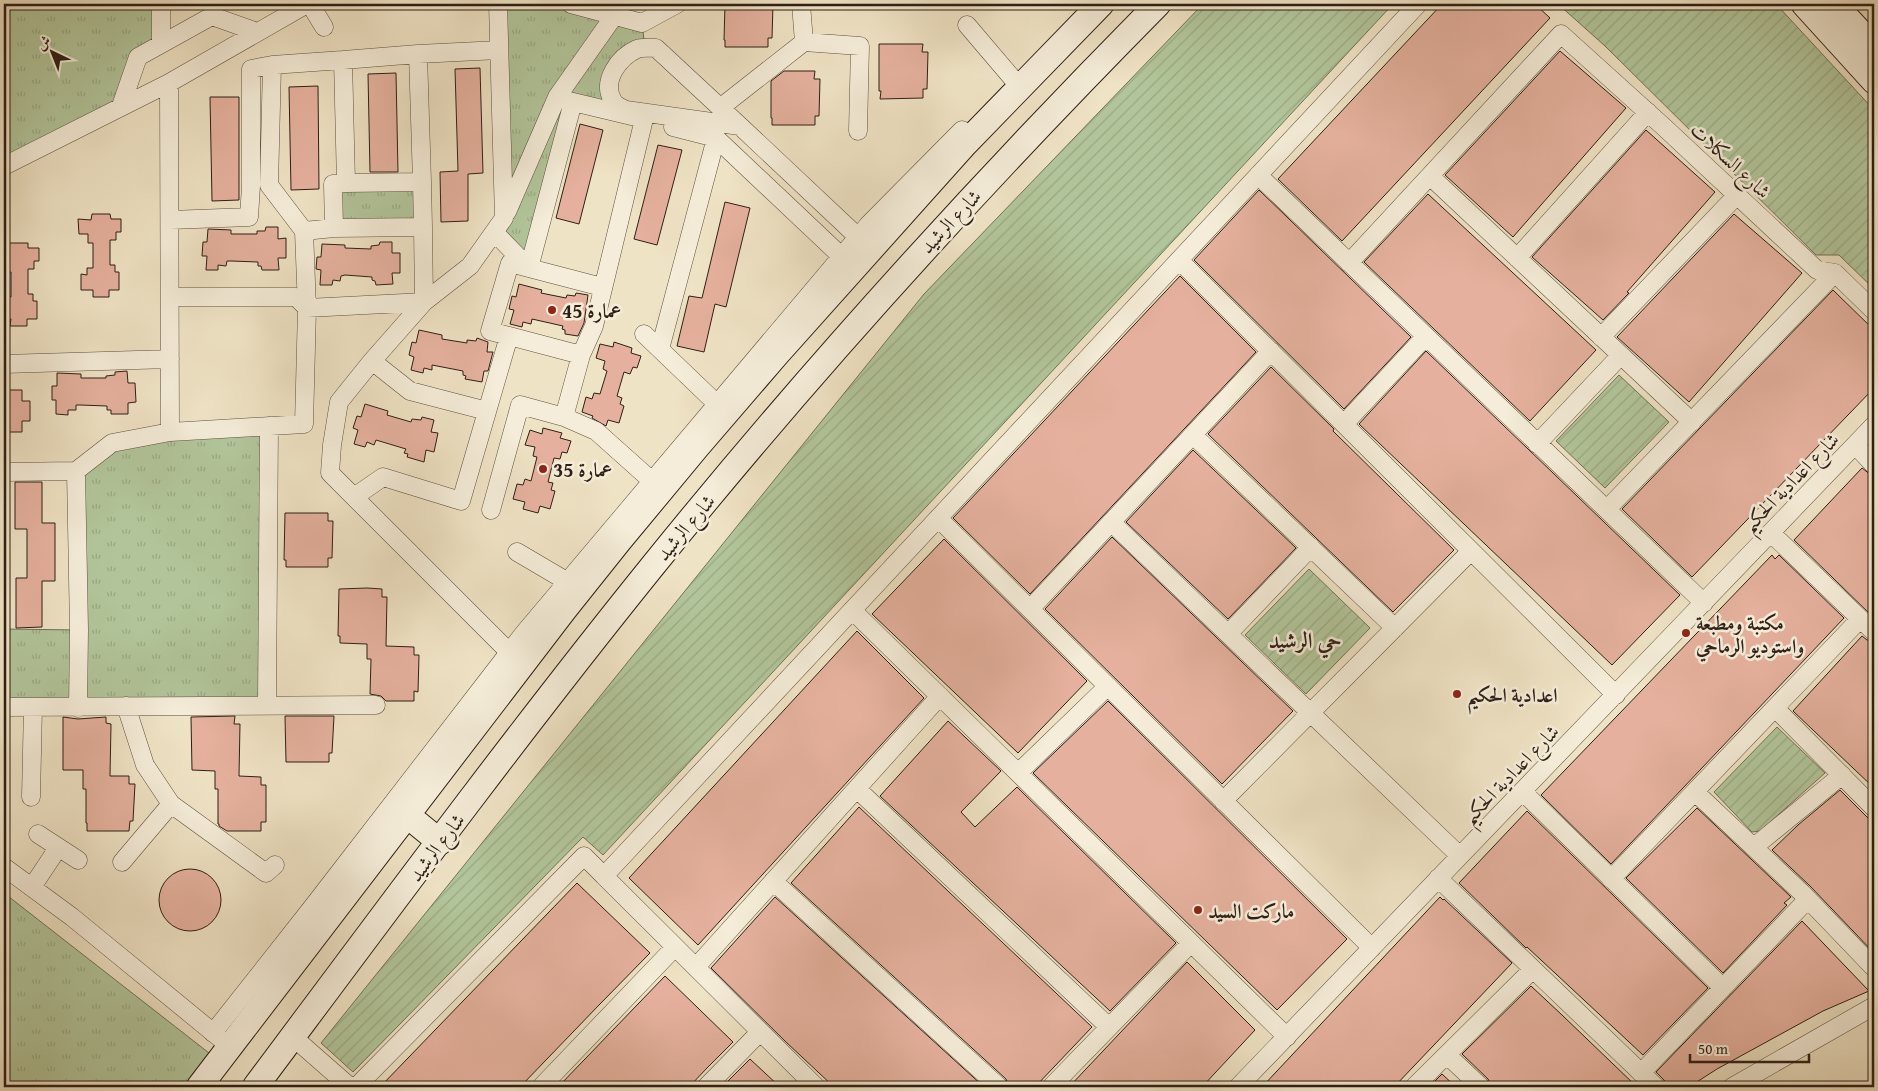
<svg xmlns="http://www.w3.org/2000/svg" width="1878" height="1091" font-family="'Gentium Book Plus',Amiri,serif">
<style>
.grass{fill:url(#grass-tufts);stroke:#707258}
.garden{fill:url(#garden-furrows);stroke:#707258}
.building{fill:#e5b19e;stroke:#2d1f15}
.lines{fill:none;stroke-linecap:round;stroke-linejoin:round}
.street-casing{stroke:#5e5041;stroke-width:19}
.secondary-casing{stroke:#2d1f15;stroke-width:27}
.street{stroke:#f5edd9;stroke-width:18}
.secondary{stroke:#f5edd9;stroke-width:25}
.poi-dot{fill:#8f2418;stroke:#f5edd9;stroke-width:2}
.labels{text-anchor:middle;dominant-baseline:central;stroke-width:5;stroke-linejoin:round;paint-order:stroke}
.street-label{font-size:20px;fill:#2d1f15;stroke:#f5edd9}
.poi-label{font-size:20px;font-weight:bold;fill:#2d1f15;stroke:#f5edd9;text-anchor:start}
.quarter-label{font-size:22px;font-weight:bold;fill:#2d1f15;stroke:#f5edd9}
</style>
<defs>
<pattern id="grass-tufts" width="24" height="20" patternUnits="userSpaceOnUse" patternTransform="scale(1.25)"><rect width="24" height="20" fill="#b2c59a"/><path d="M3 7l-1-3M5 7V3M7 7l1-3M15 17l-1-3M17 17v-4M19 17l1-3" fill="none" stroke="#99a984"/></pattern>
<pattern id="garden-furrows" width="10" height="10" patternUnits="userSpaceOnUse" patternTransform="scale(1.25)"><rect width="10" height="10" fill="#b2c59a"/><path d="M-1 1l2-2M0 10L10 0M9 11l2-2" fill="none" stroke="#99a984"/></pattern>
</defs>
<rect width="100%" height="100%" fill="#efe3c5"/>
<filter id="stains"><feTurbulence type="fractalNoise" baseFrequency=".004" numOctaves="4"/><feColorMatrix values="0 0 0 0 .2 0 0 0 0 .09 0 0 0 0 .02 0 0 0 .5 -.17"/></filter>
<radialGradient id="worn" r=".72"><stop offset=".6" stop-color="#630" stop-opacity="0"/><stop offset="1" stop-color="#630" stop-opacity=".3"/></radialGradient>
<path class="grass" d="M4,4h157v40l-23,13 -17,49 -117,60z
M498,4h73l71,19 3,25 -25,12 -7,42h-40l-44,166 -35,-36 10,-14z
M422,182l1,45 -89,1 -1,-44z
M269,426l-2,279 -263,2v-78l75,1 -3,-159 36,-28z
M4,893l214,167 -25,27h-189z"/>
<path class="garden" d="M1203,4h190l-790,851 -20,-18 -230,235 -32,-29 603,-749z
M1558,4h218l98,106v179l-35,-34h-23l-211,-209z
M1619,375l50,47 -64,66 -49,-47z
M1309,569l61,59 -64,66 -61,-59z
M1777,727l48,46 -65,58 -8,1 -38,-40z"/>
<path class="building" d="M725,4h48l-1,34h-4v9h-43v-7h-1z
M1442,4h93l15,14 -208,223 -64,-62z
M879,44h44l-1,8h6l-1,37h-4v9l-43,1 1,-8h-2z
M1560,51l66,57 -113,129 -68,-62z
M480,68l3,105 -15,1v47l-27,1 -1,-50 18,-1 -3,-102z
M784,71h31l-1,8h6l-1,37h-4v9h-43v-7h-1v-37z
M396,73l2,99h-28l-2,-98z
M318,86l1,103 -28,1 -2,-103z
M210,97h29v103l-27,1z
M580,124l23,6 -24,94 -23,-6z
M1646,130l69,62 -88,100 2,1 -26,27 -71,-63z
M658,145l24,5 -25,95 -23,-6z
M1259,190l152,147 -67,72 -150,-149z
M1428,194l168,156 -66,71 -166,-159z
M725,202l25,6 -24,99 -11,-3 -11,48 -27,-6 12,-50 13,2z
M92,214h18l1,5h10v13h-5v8h-6v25h5v7h4v18h-10v7h-16v-7h-12v-16l6,1v-7h6v-25h-5v-9h-9l-1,-15 13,1z
M1734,214l68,59 -113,129 -72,-65z
M266,227h12v12l8,-1v20h-8l1,12h-17l-1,-4h-3v-4l-27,-1h-4l-1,5 -8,-1v5h-12l1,-14h-5l1,-14h4l1,-13 23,1v4h26v-3h8z
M380,242h12v11h8v20h-8l1,11 -17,1 -1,-4 -3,-1v-3l-27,-2 -4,1 -1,5 -7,-1 -1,5h-12l1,-15 -5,-1 1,-12h4l1,-13 23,1v3l26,1v-3l8,-1z
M9,243h19v5h11v13h-5v8h-6v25h5v7h4v18h-10v7h-17l1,-7h-7l1,-22h6v-25h-5v-8h-2v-15h5z
M1180,276l76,76 -226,242 -77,-76z
M519,284l23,6 -1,3 25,5 1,-3 8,1 1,-3 12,2 -4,28 -6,13 -13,-2v-4l-3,-1 1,-3 -31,-7 -1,5 -8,-2 -1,5 -12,-3 4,-14 -5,-1 3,-13 4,1z
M1833,290l41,40v58l-182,189 -70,-68z
M419,330l23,5v4l25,4v-3l9,1 1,-3 11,4 -1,10h6l-5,19h-4l-2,11 -17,-3 1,-3 -3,-1v-4l-31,-6v5l-8,-2 -1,5 -12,-3 3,-13 -5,-2 3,-13 4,1z
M614,342l18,6 -1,5 10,3 -4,12 -4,-1 -3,7 -6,-2 -7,24 5,2 -2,6 4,2 -5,17 -11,-3 -2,6 -14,-8 1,-2 -11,-4 4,-15 6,2 2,-6 6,1 7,-23 -4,-2 2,-8 -9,-3 4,-14 13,3z
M1426,351l254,244 -68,70 -253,-241z
M1271,367l63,62 -1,2 121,119 -61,62 -185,-178z
M127,371l1,12h7l1,19 -8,1v11h-17v-4h-4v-4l-27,-1h-4v5h-8v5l-12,-1v-14h-4v-14h5v-13l24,1v4h25v-2l9,-1v-3z
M9,390h13v11h8v20h-8v11h-17l-1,-3v-35l5,-1z
M365,404l23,7 -1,4 24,7 1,-3 9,1 1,-3 12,3 -3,12 7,1 -4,19 -8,-2 -2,12 -17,-5 1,-3 -4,-1 2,-4 -30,-9 -2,5 -7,-3 -2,5 -11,-3 4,-14 -5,-2 4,-12 4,1z
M543,428l19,5 -2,5 11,3 -4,12 -5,-1 -2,7 -6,-1 -6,24 5,1 -2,7 4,1 -5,18 -10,-3 -2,7 -15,-4 2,-7 -12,-3 4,-15 6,1 2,-6 6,2 6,-24 -4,-1 2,-9 -10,-2 5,-15 12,4z
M1193,450l103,98 -68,71 -102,-97z
M1862,468l9,7h3v143l-80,-78z
M15,482h27v41h13v58h-13v46l-26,1v-50h11v-49h-12z
M285,513h43v8h5l-1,37h-4v9h-42v-7h-2z
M1112,537l181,174 -71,73 -177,-175z
M944,539l143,142 -69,72 -146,-139z
M1772,555l3,4 4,-4 65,63 -233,246 -70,-69z
M367,588l15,1v8h5l-1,49 28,1v8h5l-1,37 -4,-1v10h-28l-5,-5 -11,-2 1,-35h-4v-15l-27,-1v-7h-2l1,-47z
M857,631l67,67 -226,247 -69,-67z
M1862,636l5,4 7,2v146l-81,-77z
M1108,701l239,238 -70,71 -244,-237z
M235,716l-1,8h6l-1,52 22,1v8h5v37h-5v9h-34l-8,-5v-2h-1v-35h-3v-18l-23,-1 -1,-53z
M285,716h49l-2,37h-3v9h-43z
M63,717l15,2 28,-2v6l5,1 -1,52h19v8h6l-2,37h-3l-1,10h-42v-8h-1v-34h-3v-19h-20z
M948,721l53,50 -40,41 14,15 42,-40 159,156 -66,68 -230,-215z
M1840,790l34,34v129l-64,-67 -38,-36 26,-25z
M859,807l233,220 -57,60h-26l-3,-8 -215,-196z
M1697,808l94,89 -7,6 3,2 -64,68 -97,-95z
M1527,811l181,177 -65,67 -116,-108 -1,1 -67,-65z
M159 900a31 31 0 1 1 62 0a31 31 0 1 1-62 0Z
M577,883l73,70 -50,51 -80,83h-140z
M775,897l209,190h-150l-48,-45 -75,-74z
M1440,897l3,3 1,-1 68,64 -118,124h-132z
M1802,921l67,70 -46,20 -106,58 -28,18h-21l-4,-7 -8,-8z
M1187,962l68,68 -53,57h-133z
M665,976l68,66 -26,26 -18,19h-131z
M1531,986l31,29 75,72h-143l-3,-3 -3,-5 -26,-25z
M750,1059l30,28h-58z
M1442,1074l14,13h-27z"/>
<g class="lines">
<g class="street-casing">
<path id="street" d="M161,4v40
M310,4l14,23
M571,4l71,19 35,-19
M967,25l46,54
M804,42l56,4 -2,85
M418,54l81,-4
M169,83l1,349 134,-8 3,-116 117,-6 46,-36 34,-48 -6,-214
M557,97l16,5 -44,166 73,19
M573,102l71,17 -50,207 -13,29
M121,106l17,-49 74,-41 45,16
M720,108l84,-66 -3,-38
M740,126l-114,-16c-4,-2 -11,-5 -13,-9 -12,-20 6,-44 24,-52 5,-2 13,-1 19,-1l84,78 118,111
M716,138l125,118
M4,166l165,-83 138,-79
M1258,175l446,428
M1430,176l262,246
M346,183l-3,-123 75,-6 4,128
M507,212l50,-115 57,-81 1,-12
M170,220l79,-3 2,-31v-117l21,-4
M334,228l-1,-44 13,-1 76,-1 1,45
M304,231l-35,-46 3,-120 71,-5
M494,232l35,36
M1517,258l131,-146
M1179,260l437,435
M1349,263l212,-229 104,94 152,142 18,3 39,38
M170,297h126l11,11
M307,308l-3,-77 30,-3 89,-1 1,75 -52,59 -33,41 -7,43 -2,28 179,179
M644,334l73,70
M1601,337l136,-142
M660,349l56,-211 -43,-11
M372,361l38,30 77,20
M4,364l166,-5
M564,417l32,14 56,50
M1344,424l82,-88
M1193,435l202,193
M1537,444l84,-89
M1855,445l19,20
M76,471l36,-28 58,-11
M4,472l72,-1 3,159 -1,78
M354,497l29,-20 78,24 48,-165 -19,-5 20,-68 19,5
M1607,509l228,-236
M491,510l29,-105 44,12 17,-62 -72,-19
M938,518l434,430
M1111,522l349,334
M1771,533l103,99
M517,552l51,30
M1030,609l241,-258
M852,610l435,427
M1228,634l83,-87
M267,705l2,-279
M126,706l19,59 26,39 95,69 9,-8
M4,707l372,-2
M1775,708l99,100
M1018,773l90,-87
M857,789l252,238
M1523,792l200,196
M1695,792l107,101 72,75
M31,797l2,-90
M1223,801l248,-250
M38,834l40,26
M1754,847l88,-72
M122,862l49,-58
M4,867l68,50 149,122
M604,876l212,211
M1438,878l218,209
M1611,879l249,-260
M773,881l226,206
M32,887l26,-39
M696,967l244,-271
M213,1033l101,-128 210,-272 344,-408 94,-95
M293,1037l57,50
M1447,1055l34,32
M1641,1073l167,-174
M356,1087l228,-231 20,20 814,-872
M541,1087l134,-140
M706,1087l54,-55
M1051,1087l140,-144
M1238,1087l636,-662
M1414,1087l119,-118
M1732,1087l142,-81"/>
</g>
<g class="secondary-casing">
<path id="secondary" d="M1804,4l70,77
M1834,4l40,43
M407,815l33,27
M199,1087l365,-477 55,-69 78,-94 80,-93 188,-210 136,-140
M255,1087c130,-174 259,-349 396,-519 159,-197 329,-384 507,-564"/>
</g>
<use href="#street" class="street"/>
<use href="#secondary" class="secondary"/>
</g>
<g class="poi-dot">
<circle cx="552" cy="310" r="5"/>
<circle cx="543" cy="469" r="5"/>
<circle cx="1686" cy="633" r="5"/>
<circle cx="1457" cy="694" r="5"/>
<circle cx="1198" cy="910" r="5"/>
</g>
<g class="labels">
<g class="street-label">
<text transform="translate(1731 160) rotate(43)">شارع السكلات</text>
<text transform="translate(950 221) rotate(-47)">شارع الرشيد</text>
<text transform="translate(1790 482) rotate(-46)">شارع اعدادية الحكيم</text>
<text transform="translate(685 527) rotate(-50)">شارع الرشيد</text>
<text transform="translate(1510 774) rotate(-46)">شارع اعدادية الحكيم</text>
<text transform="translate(436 847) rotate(-53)">شارع الرشيد</text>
</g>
<g class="poi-label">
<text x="562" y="310">عمارة 45</text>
<text x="553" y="469">عمارة 35</text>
<text x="1696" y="622">مكتبة ومطبعة<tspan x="1696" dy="23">واستوديو الرماحي</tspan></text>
<text x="1467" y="694">اعدادية الحكيم</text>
<text x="1208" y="910">ماركت السيد</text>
</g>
<g class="quarter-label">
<text x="1305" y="640">حي الرشيد</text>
</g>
</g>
<rect width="1878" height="1091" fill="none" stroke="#efe3c5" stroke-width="20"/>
<rect x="5" y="5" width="1868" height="1081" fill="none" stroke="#2d1f15" stroke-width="2.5"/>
<rect x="10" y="10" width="1858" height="1071" fill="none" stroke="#2d1f15"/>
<g transform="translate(52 52) rotate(317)" stroke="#f5edd9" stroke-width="4" paint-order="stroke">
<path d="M0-4L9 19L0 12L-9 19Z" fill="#2d1f15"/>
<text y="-8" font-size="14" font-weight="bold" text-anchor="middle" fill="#2d1f15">ش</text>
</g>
<path d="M1690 1054v8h119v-8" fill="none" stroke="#2d1f15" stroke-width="2.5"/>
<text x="1698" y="1054" font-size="15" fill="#2d1f15" stroke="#f5edd9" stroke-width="4" paint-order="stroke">50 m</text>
<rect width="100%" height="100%" filter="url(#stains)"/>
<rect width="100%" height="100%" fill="url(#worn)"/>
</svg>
